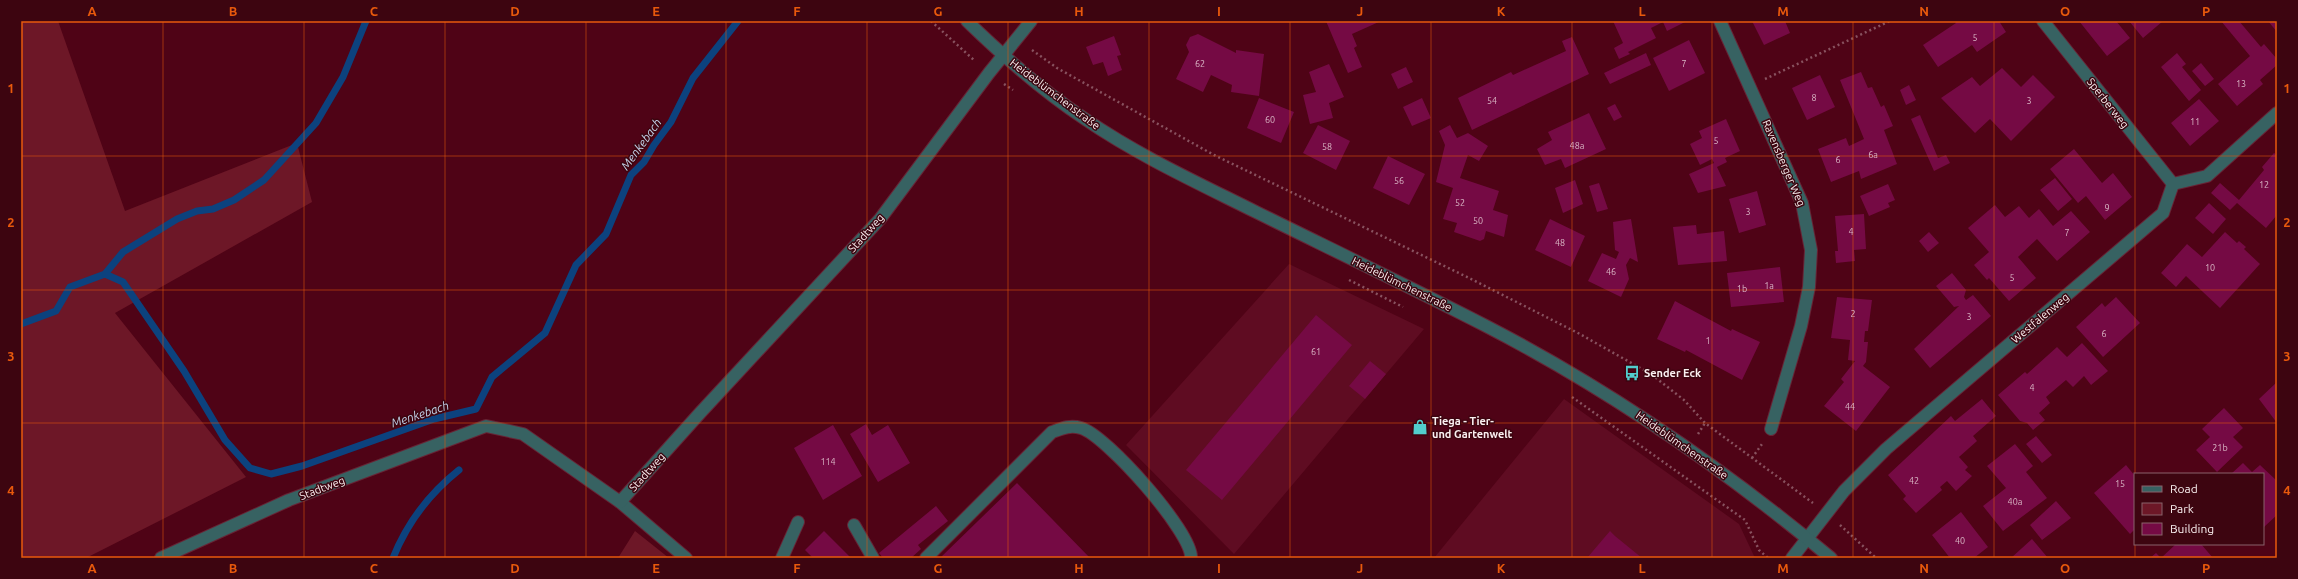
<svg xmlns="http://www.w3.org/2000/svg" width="2298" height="579" font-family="Ubuntu,sans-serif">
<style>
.built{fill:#5f0c22}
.green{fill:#6d1727}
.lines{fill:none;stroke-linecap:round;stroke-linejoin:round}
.stream{stroke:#0c427e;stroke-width:7}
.building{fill:#750a44}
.service-casing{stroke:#672435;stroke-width:14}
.minor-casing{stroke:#672435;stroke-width:14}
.tertiary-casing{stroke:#672435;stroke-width:14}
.path{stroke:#88525f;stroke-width:2.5;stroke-dasharray:2 3;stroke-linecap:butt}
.service{stroke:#376262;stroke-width:12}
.minor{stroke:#376262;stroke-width:12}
.tertiary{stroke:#376262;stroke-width:12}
.grid{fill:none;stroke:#e8590c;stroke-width:1;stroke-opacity:0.55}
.labels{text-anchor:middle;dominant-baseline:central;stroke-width:3;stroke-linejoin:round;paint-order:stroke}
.number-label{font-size:9px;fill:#d9b6c5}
.street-label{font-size:11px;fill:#faf0f0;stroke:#3d0510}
.poi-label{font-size:11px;font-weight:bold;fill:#faf0f0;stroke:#3d0510;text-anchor:start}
.water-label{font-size:12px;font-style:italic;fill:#c3d3e9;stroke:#3d0510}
.neatline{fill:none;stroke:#e8590c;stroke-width:1.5}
.grid-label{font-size:13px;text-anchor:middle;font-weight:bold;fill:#e8590c}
</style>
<rect width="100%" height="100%" fill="#4f0316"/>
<path class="built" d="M1289,264l135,65 -190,225 -108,-109z
M1564,399l175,125 16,34h-321z"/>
<path class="green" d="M21,21h37l67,190 172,-68 15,59 -197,111 131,164 -160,81h-65z
M635,531l34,27h-51z"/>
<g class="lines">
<path class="stream" d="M105,274l18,-22 54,-33 20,-8 16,-2 21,-9 30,-20 52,-57 27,-46 23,-56
M21,324l35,-13 14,-24 35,-13 18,8 61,89 41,69 25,28 21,6 31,-8 132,-47 42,-10 16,-32 53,-44 31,-68 30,-31 25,-59 13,-13 10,-17 17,-23 22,-44 45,-57
M393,558c14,-35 37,-65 66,-88"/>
</g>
<path class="building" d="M1326,21h55l-29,13 5,12 -3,2 8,19 -14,6z
M1613,21h72v1l-18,9 -4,-9 -12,6 5,10 -28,14 2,2 -11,5 -5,-11 9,-5z
M1752,21h33l5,12 -26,12z
M1955,21h44l7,11 -29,20 -5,-7 -34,22 -15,-22 33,-22z
M2079,21h37l14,17 -23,18z
M2129,21h34l-20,17z
M2221,21h18l22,26 3,-3 13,15v6l-17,15 3,4 -26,22 -19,-22 32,-28z
M2268,21h9v11z
M1198,34l38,19v-3l28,4 -5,42 -28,-4 1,-7 -21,-10 -8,17 -27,-13 13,-27 -3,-7 4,-8z
M1114,36l7,19 -4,1 5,14 -14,6 -5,-14 -10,3 -7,-18z
M1572,37l17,37 -117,56 -14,-32 53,-26 2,3 53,-24 -4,-10z
M1689,40l16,33 -36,18 -16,-33z
M1646,53l5,12 -41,19 -6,-11z
M2177,53l9,11 -4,3 19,23 -12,11 -28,-34z
M2201,63l13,16 -9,7 -13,-15z
M1329,64l15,33 -15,6 4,15 -23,6 -7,-29 13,-3 -7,-20z
M1406,67l7,15 -15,7 -7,-15z
M2002,68l19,19 12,-12 22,22 -44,44 -21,-22 -15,14 -34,-35 31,-21 8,9z
M1861,72l7,16 4,-1 9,20 3,-2 9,21 -9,4 13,34 -36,15 -2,-8 -28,11 -13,-33 28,-11 3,8 15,-7 -24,-59z
M1820,75l15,32 -28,13 -15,-32z
M1909,85l7,15 -10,5 -6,-15z
M1259,98l35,14 -13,31 -34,-15z
M1422,98l9,20 -19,8 -9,-19z
M2199,99l20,22 -29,25 -19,-23z
M1615,104l7,13 -8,4 -7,-13z
M1589,113l17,36 -41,19 -4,-9 -16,6 -8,-16 15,-9 -4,-8z
M1920,115l18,43 8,-3 4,8 -16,8 -23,-52z
M1726,119l14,32 -15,7 2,4 -10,5 9,19 -28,7 -9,-19 25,-11 -2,-4 -12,6 -10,-21 12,-6 -3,-7z
M1318,125l32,16 -14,29 -33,-17z
M1450,125l7,13 11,-5 20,13 -9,15 -11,-6 -8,23 39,13 -6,19 15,5 -4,22 -18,-6 -2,8 -4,2 -26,-9 3,-9 -14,-4 10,-31 -17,-6 9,-37 -6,-14z
M2074,149l28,34 11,-10 19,24 -27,23 -19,-24 -8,7 -28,-34z
M2274,153l3,2v60l-11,13 -29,-25 -7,7 -19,-17 9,-10 19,17 25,-30 -2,-3z
M1388,156l37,18 -16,31 -36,-17z
M2055,178l17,21 -14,12 -18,-21z
M1575,180l8,24 -20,9 -8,-25z
M1599,183l9,26 -11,3 -8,-26z
M1888,184l7,16 -7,3 2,4 -21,9 -9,-20z
M1757,191l9,34 -27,8 -10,-34z
M2209,203l17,16 -13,15 -18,-16z
M1995,205l10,12 14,-11 10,12 10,-9 14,17 18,-15 19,21 -33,29 -20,-22 -19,18 18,21 -27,23 -20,-23 -2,2 -13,-15 15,-13 -21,-24z
M1864,214l2,35 -12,1 1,11 -19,2 -1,-12h3l-3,-35z
M1550,219l35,17 -14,31 -36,-17z
M1631,219l7,43 -8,-4 -4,7 3,14 -8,18 -33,-16 14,-28 14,6 3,-7 -4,-2 -2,-28z
M1696,225l1,9 27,-3 3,30 -49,4 -5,-38z
M1929,232l10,11 -11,9 -9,-11z
M2225,232l12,11 2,-2 7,6 -2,2 16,15 -40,44 -34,-32 -10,11 -15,-14 26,-29 15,13z
M1780,267l4,35 -53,5 -4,-34z
M1952,273l14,17 -2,7 2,3 7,-5 18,21 -61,52 -16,-19 45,-43 -5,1 -18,-21z
M1837,297l35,3 -4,31h-3l-1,11h4l-2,20 -3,4 27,21 -34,44 -32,-25 20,-24 -3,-3 14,-18 -7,-1 2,-20 -19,-2z
M2116,297l24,26 -37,34 -27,-30 26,-24 3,4z
M1675,301l56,30 1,-2 28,13 -18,38 -56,-30 -1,2 -28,-13z
M1316,315l36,30 -130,155 -36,-30z
M2082,343l26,28 -17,14 -7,-9 -11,11 -7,-7 -20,17 4,6 -11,10 6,7 -12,10 -6,-7 -7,-2 -22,-26 27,-23 2,2 30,-27 10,10z
M1370,361l16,13 -21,25 -16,-13z
M2277,382v41l-18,-24z
M1982,399l14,17 -23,20 4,5 -18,16 9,10 -3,3 7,6 -16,15 -9,-10 -7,6 2,3 -26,23 -13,-14 3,-3 -18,-21 63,-59 4,5z
M2224,408l19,20 -10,9 10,10 -26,25 -21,-22 14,-13 -8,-8z
M866,424l6,11 16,-10 22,38 -32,19 -28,-48z
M833,425l29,51 -39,24 -29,-52z
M2036,436l16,19 -10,8 -16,-19z
M2015,444l18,22 -7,6 21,26 -44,33 -20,-25 23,-18 -19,-22z
M2243,463l9,9 8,-7 17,16v34l-13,12 -1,-53h-32z
M2126,465l9,11v53l-5,5 -36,-41z
M1017,483l73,75h-150z
M2056,501l15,17 -29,22 -12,-15z
M936,506l12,15 -30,24 3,4 -10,9h-28l-4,-5z
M1961,512l27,35 -14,11h-24l-18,-23z
M824,531l26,26 -1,1h-36l-8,-8z
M1610,531l5,5 27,22h-55z
M2032,539l16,19h-37z
M2176,544h25l12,14h-63l6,-5 5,5z"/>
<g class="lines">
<g class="service-casing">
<path id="service" d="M620,502l66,56
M854,525l19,33
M782,558l16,-36
M926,558l126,-126c11,-4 18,-7 29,-4 25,7 112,105 110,130"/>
</g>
<g class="minor-casing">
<path id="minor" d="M1720,21l82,182 9,47 -2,37 -8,39 -30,103
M2043,21l130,163
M161,558l128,-58 197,-74 37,8 97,68 80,-89 180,-194 109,-146 42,-52
M1792,558l52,-67 42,-42 277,-236 10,-29 34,-8 70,-63"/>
</g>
<g class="tertiary-casing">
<path id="tertiary" d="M967,21c36,35 76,70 118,98 54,37 113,64 171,93 77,38 154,75 230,114 124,64 238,143 345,232"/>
</g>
<path class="path" d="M931,21l44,40
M1032,50l25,18 157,87 251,121 113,57 73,41 33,26 21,23 108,80
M1765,79l125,-58
M1004,84l9,6
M1349,280l54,27
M1572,397l173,123 14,30 9,8
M1698,434l7,-11
M1752,458l10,-14
M1840,525l36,33"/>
<use href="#service" class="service"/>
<use href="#minor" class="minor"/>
<use href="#tertiary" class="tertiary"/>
</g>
<path class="grid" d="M163,21v537M304,21v537M445,21v537M586,21v537M726,21v537M867,21v537M1008,21v537M1149,21v537M1290,21v537M1431,21v537M1572,21v537M1712,21v537M1853,21v537M1994,21v537M2135,21v453M21,156h2256M21,290h2256M21,423h2256M2135,544v14"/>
<defs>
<g id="bus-bare" transform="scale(1.2)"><path d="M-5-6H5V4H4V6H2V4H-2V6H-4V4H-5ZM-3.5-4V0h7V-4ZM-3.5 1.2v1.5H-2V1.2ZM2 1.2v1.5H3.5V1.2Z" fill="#52cdcd" stroke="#3d0510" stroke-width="2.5" paint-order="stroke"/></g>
<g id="shop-bare" transform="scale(1.2)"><path d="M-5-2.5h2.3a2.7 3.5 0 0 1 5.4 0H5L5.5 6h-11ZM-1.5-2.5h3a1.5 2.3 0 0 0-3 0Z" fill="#52cdcd" stroke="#3d0510" stroke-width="2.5" paint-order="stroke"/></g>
</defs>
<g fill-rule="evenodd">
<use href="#bus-bare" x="1632" y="373"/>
<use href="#shop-bare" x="1420" y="427"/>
</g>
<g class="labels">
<g class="number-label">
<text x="1975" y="38">5</text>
<text x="1200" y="64">62</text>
<text x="1684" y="64">7</text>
<text x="2241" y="84">13</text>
<text x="1814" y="98">8</text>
<text x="1492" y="101">54</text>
<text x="2029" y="101">3</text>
<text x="1270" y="120">60</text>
<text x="2195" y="122">11</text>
<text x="1716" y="141">5</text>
<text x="1577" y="146">48a</text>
<text x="1327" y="147">58</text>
<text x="1873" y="155">6a</text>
<text x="1838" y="160">6</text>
<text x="1399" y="181">56</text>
<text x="2264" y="185">12</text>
<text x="1460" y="203">52</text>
<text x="2107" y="208">9</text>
<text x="1748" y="212">3</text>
<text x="1478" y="221">50</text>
<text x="1851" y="232">4</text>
<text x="2067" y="233">7</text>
<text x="1560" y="243">48</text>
<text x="2210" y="268">10</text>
<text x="1611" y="272">46</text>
<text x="2012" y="278">5</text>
<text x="1769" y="286">1a</text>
<text x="1742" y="289">1b</text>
<text x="1853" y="314">2</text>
<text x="1969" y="317">3</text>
<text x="2104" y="334">6</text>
<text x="1708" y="341">1</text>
<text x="1316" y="352">61</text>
<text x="2032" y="388">4</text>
<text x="1850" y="407">44</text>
<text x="2220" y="448">21b</text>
<text x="828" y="462">114</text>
<text x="1914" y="481">42</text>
<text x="2120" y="484">15</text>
<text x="2015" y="502">40a</text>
<text x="1960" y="541">40</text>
</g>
<g class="street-label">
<text transform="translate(1055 94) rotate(37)">Heideblümchenstraße</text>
<text transform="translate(2108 103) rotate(52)">Sperberweg</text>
<text transform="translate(1784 163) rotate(67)">Ravensberger Weg</text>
<text transform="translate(866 233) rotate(-48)">Stadtweg</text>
<text transform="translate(1402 284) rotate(26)">Heideblümchenstraße</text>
<text transform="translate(2040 318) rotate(-40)">Westfalenweg</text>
<text transform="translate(1682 445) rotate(35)">Heideblümchenstraße</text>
<text transform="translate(647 472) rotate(-48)">Stadtweg</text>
<text transform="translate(322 488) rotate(-21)">Stadtweg</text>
</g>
<g class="poi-label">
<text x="1644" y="373">Sender Eck</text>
<text x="1432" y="421">Tiega - Tier-<tspan x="1432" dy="13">und Gartenwelt</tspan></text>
</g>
<g class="water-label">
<text transform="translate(641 144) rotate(-54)">Menkebach</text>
<text transform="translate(420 414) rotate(-18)">Menkebach</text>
</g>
</g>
<rect width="2298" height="579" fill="none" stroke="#3d0510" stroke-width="44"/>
<rect x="2134" y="473" width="130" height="72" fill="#3d0510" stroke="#89636a"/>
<rect x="2142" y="486" width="20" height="6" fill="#376262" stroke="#89636a"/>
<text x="2170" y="493" font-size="12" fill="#faf0f0">Road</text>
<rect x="2142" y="503" width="20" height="12" fill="#6d1727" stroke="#89636a"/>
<text x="2170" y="513" font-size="12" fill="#faf0f0">Park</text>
<rect x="2142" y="523" width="20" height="12" fill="#750a44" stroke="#89636a"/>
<text x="2170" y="533" font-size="12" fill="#faf0f0">Building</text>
<rect x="22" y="22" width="2254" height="535" class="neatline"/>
<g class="grid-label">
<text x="92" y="16">A</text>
<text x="233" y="16">B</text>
<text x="374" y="16">C</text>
<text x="515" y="16">D</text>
<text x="656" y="16">E</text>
<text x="797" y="16">F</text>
<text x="938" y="16">G</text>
<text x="1079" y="16">H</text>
<text x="1219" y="16">I</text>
<text x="1360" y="16">J</text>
<text x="1501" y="16">K</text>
<text x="1642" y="16">L</text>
<text x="1783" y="16">M</text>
<text x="1924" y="16">N</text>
<text x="2065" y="16">O</text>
<text x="2206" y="16">P</text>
<text x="11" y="93">1</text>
<text x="2287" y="93">1</text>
<text x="11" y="227">2</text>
<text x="2287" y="227">2</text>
<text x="11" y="361">3</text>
<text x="2287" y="361">3</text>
<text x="11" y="495">4</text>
<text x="2287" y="495">4</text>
<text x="92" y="573">A</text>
<text x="233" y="573">B</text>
<text x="374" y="573">C</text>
<text x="515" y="573">D</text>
<text x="656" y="573">E</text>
<text x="797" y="573">F</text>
<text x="938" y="573">G</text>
<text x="1079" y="573">H</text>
<text x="1219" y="573">I</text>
<text x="1360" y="573">J</text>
<text x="1501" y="573">K</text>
<text x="1642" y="573">L</text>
<text x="1783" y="573">M</text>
<text x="1924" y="573">N</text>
<text x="2065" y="573">O</text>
<text x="2206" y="573">P</text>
</g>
</svg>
